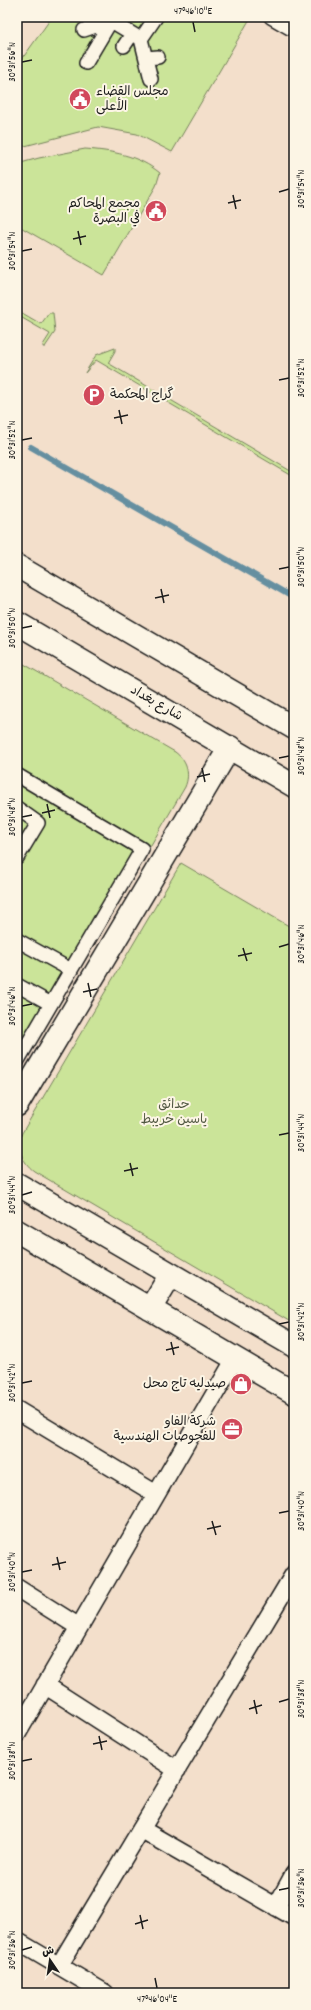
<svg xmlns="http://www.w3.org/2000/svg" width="311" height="2010" font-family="Dekko,'Playpen Sans Arabic',sans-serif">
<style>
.green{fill:#cbe499;stroke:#74805a}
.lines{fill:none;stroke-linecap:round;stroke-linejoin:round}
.stream{stroke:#658fa0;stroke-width:6}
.pedestrian-casing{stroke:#1c1c1c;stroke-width:16}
.minor-casing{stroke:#1c1c1c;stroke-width:20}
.tertiary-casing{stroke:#1c1c1c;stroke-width:25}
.trunk-casing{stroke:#1c1c1c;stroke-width:25}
.pedestrian{stroke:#fcf5e5;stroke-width:13}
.minor{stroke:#fcf5e5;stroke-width:17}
.tertiary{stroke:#fcf5e5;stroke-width:22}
.trunk{stroke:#fcf5e5;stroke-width:22}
.ticks{fill:none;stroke:#1c1c1c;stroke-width:1.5}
.labels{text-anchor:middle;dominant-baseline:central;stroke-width:4;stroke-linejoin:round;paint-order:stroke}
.poi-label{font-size:13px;fill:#1c1c1c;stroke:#fcf5e5;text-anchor:end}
.street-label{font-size:13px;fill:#1c1c1c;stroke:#fcf5e5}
.park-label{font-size:13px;fill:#515842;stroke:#fcf5e5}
.neatline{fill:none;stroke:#1c1c1c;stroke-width:1.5}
.ticks-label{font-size:10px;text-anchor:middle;fill:#1c1c1c}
</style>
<rect width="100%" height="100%" fill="#f3dfcb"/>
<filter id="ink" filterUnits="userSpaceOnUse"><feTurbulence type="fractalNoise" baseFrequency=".025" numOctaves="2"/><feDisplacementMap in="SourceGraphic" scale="8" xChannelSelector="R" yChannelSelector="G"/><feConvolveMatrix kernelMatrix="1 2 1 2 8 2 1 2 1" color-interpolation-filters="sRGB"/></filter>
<g filter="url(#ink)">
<path class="green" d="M52,17h199l-79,135 -35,-18 -39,-7 -81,21v-82z
M85,149c27,2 53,6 75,24l-4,13 -52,89 -87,-50v-61l22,-6z
M17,310l24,14 8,-11h4l2,19 -10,15h-2v-2l7,-11 -33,-19z
M115,348v3l-7,12 186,110v4l-198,-117 -11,13 11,-18z
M17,660l158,92c11,8 16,21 10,35l-168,286z
M181,863l113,66v395l-260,-153c-12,-9 -18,-24 -12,-38z"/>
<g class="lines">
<path class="stream" d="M31,447l263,151"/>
<g class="pedestrian-casing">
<path id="pedestrian" d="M271,17l19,11
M84,30l27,-9 30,18 15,-22
M141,39l10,40
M124,46l8,-12
M146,58l12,-1
M86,63l25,-42
M17,775l125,74 -125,213
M17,808l21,15 -21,35
M17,940l54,30
M17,985l34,19"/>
</g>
<g class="minor-casing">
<path id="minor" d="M17,1410l139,84
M17,1588l62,39
M45,1685l132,85
M17,1734l218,-375
M141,1829l153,88
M276,1907l18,-33
M17,1941l88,52
M59,1966l235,-392"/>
</g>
<g class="tertiary-casing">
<path id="tertiary" d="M17,1105l213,-358
M17,1184l277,162
M17,1231l277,162
M150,1309l21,-35"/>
</g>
<g class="trunk-casing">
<path id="trunk" d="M17,566l277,162
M17,623l277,163"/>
</g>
<use href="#pedestrian" class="pedestrian"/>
<use href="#minor" class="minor"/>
<use href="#tertiary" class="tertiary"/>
<use href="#trunk" class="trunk"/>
</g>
</g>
<path class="ticks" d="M193,22l2,10M22,62l10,-2M279,192l10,-3M233,195l3,14M228,203l13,-3M78,231l3,14M73,239l13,-3M22,251l10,-2M279,380l10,-2M119,410l3,14M114,418l14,-3M22,440l10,-2M279,569l10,-2M161,589l3,14M155,598l14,-3M22,628l10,-2M279,758l10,-2M202,768l3,14M197,777l13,-3M47,804l3,14M42,813l13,-3M22,817l10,-2M279,947l10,-3M243,948l4,13M238,956l14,-3M88,983l3,14M83,992l14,-3M22,1006l10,-2M279,1135l10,-2M130,1163l3,13M124,1171l14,-3M22,1195l10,-3M279,1324l10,-2M171,1342l3,13M166,1350l13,-3M22,1383l10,-2M279,1513l10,-2M212,1521l4,14M207,1529l14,-3M57,1557l3,13M52,1565l14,-3M22,1572l10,-2M254,1700l3,14M279,1702l10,-3M249,1709l13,-4M99,1736l3,14M93,1744l14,-3M22,1761l10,-2M279,1890l10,-2M140,1915l3,14M135,1924l13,-4M22,1950l10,-3M155,1978l2,10"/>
<defs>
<g id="civic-disc" transform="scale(1.15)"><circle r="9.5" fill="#d1495b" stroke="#fcf5e5"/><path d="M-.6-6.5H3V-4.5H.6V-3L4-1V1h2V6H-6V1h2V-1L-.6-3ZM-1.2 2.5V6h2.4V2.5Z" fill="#fff"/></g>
<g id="parking-disc" transform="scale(1.15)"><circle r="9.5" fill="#d1495b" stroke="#fcf5e5"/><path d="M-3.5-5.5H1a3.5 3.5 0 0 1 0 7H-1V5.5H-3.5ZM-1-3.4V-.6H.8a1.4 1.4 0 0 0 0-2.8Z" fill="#fff"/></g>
<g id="shop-disc" transform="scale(1.15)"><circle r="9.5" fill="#d1495b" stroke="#fcf5e5"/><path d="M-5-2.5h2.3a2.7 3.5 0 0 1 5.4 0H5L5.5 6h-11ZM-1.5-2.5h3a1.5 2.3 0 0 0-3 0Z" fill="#fff"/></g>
<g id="office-disc" transform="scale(1.15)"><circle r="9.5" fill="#d1495b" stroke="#fcf5e5"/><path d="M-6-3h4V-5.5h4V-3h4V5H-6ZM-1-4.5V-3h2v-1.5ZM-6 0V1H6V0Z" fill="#fff"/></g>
</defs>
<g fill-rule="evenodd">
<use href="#civic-disc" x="80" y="99"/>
<use href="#civic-disc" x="156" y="211"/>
<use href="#parking-disc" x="94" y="395"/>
<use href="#shop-disc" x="241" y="1384"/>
<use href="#office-disc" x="232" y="1429"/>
</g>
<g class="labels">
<g class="poi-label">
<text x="96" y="92" text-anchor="start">مجلس القضاء<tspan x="96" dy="15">الأعلى</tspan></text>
<text x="140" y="204">مجمع المحاكم<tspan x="140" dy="15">في البصرة</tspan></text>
<text x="110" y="395" text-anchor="start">گراج المحكمة</text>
<text x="226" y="1384">صيدليه تاج محل</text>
<text x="216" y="1422">شركة الفاو<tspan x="216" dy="15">للفحوصات الهندسية</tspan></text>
</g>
<g class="street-label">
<text transform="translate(156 704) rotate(30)">شارع بغداد</text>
</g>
<g class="park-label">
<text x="174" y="1105">حدائق<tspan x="174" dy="15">ياسين خريبط</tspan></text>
</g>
</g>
<rect width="311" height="2010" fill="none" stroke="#fcf5e5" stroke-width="44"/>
<g transform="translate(50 1960) rotate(347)" stroke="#fcf5e5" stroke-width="3" paint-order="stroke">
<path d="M0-3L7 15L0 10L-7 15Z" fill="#1c1c1c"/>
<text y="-6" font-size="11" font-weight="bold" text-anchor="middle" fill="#1c1c1c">ش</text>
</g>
<rect x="22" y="22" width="267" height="1966" class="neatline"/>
<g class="ticks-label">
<text x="193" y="14">47°46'10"E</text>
<text transform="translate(11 62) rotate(-90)" y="4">30°31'56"N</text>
<text transform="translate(300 189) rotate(-90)" y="4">30°31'54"N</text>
<text transform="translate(11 251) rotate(-90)" y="4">30°31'54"N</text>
<text transform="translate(300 378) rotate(-90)" y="4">30°31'52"N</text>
<text transform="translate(11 440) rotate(-90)" y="4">30°31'52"N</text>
<text transform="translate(300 567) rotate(-90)" y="4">30°31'50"N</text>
<text transform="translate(11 628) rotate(-90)" y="4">30°31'50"N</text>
<text transform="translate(300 756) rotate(-90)" y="4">30°31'48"N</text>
<text transform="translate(11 817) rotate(-90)" y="4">30°31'48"N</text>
<text transform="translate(300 944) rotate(-90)" y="4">30°31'46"N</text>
<text transform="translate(11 1006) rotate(-90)" y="4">30°31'46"N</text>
<text transform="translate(300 1133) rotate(-90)" y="4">30°31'44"N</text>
<text transform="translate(11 1195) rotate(-90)" y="4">30°31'44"N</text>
<text transform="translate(300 1322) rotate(-90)" y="4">30°31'42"N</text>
<text transform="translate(11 1383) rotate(-90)" y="4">30°31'42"N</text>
<text transform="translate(300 1511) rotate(-90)" y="4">30°31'40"N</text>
<text transform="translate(11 1572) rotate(-90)" y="4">30°31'40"N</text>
<text transform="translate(300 1699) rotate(-90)" y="4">30°31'38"N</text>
<text transform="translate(11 1761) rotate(-90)" y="4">30°31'38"N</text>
<text transform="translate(300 1888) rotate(-90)" y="4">30°31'36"N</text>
<text transform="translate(11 1950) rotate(-90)" y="4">30°31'36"N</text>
<text x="157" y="2002">47°46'04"E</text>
</g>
</svg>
